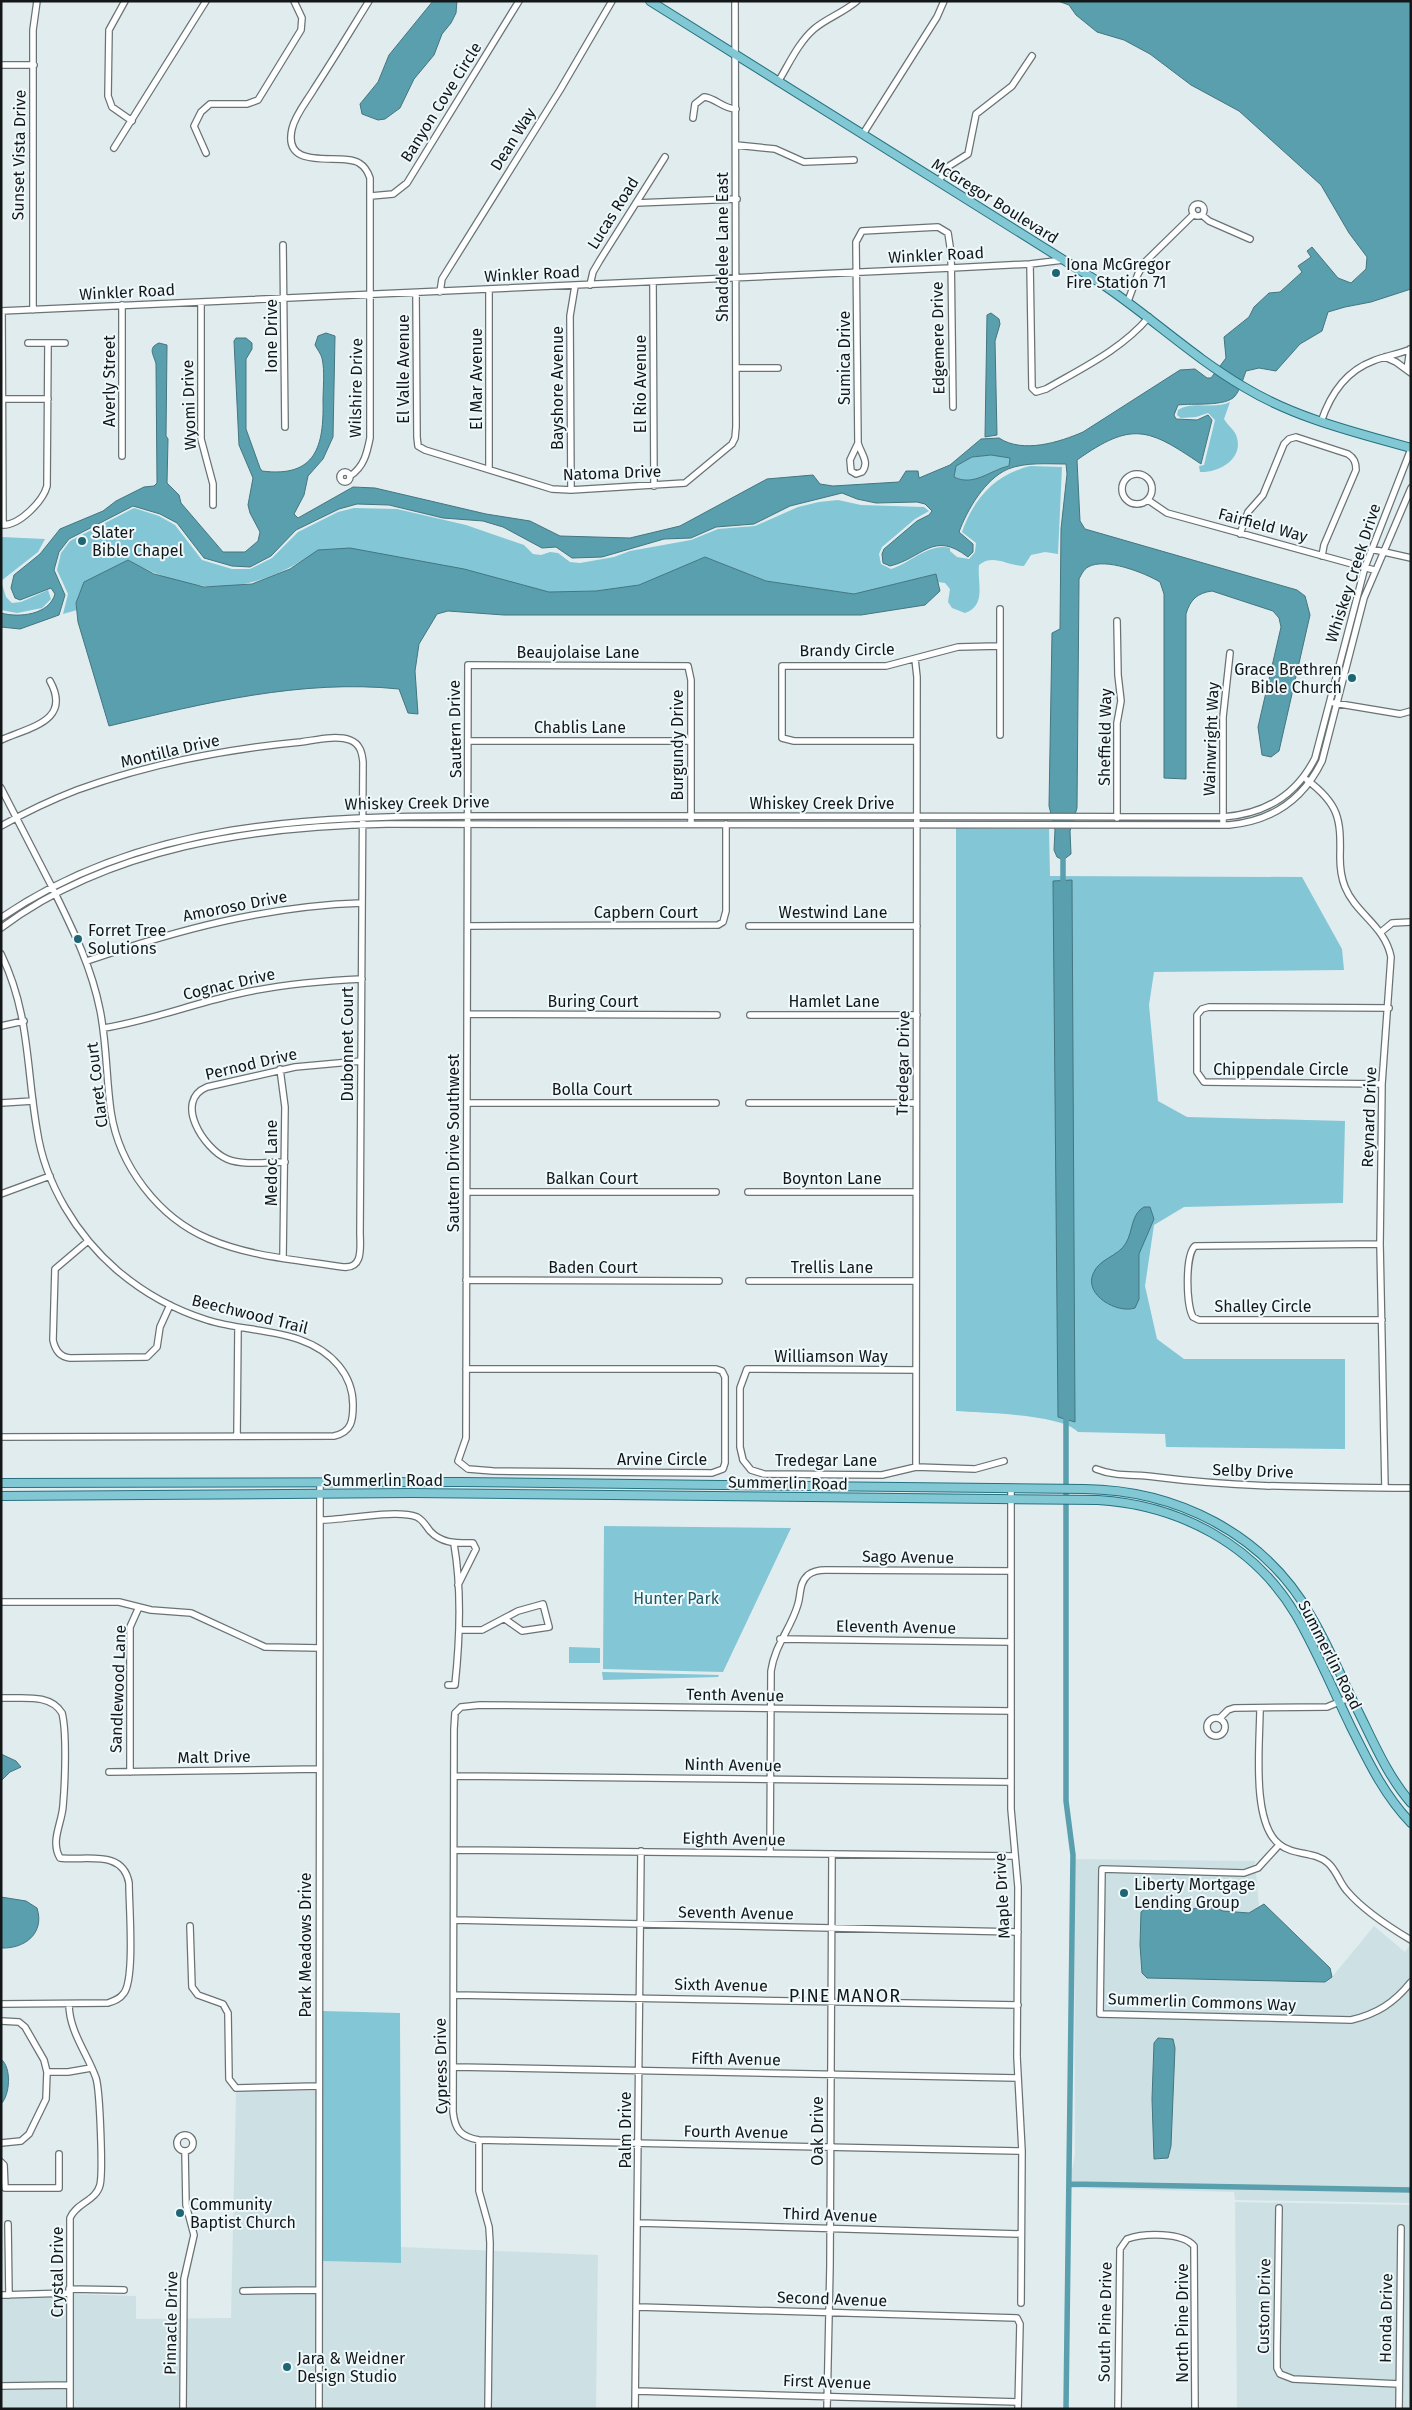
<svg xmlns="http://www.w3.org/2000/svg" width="1412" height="2410" font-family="'Fira Sans',sans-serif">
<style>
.built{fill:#cde1e5;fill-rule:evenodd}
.green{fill:#83c6d5}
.water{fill:#599fad;stroke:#447680;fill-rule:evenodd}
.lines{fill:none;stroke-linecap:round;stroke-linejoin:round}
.canal{stroke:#599fad;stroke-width:5.5}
.minor-casing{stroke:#697375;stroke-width:8}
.major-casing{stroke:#257280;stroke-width:10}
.minor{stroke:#fff;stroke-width:5.5}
.major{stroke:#82c8d4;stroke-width:8}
.poi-dot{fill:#1e6674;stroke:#eff9fc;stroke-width:2}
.labels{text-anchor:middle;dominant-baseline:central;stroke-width:4;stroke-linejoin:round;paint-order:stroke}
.street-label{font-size:16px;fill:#131718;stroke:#eff9fc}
.poi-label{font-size:16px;fill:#131718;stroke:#eff9fc;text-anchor:start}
.park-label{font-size:16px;fill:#1b5661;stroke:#eff9fc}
.neighbourhood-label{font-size:18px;letter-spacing:1px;fill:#131718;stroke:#eff9fc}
</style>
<rect width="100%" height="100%" fill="#e1ecee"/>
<path class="built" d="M1074,1859l181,2 4,46 -10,6 -26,-2 -15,-6 -15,4h-48l187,68 42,-51 31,26 6,-9v260l-176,-3 -1,-8 -163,-4 -3,-7 2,-1 5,-25zM1154,2074l19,28 -9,58 -10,-1 -2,-60z
M236,2090l80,1v318h-315v-112l71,-3 64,2v23l95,-1z
M1235,2202l176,3v204h-174z
M401,2247l197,8 -2,154h-274v-148l78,2z"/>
<path class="green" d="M1230,402l-6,17c4,7 12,12 13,19 6,21 -18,35 -37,34l-1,-6 5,-1 11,-45 -7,-7 -12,4 -15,1 -4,-3 1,-5c15,-10 36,0 52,-8z
M991,455l19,3 -1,8c-19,4 -35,21 -55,11l2,-11 16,-9z
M1030,466l32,1 -4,87 -13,-2 -14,3 -7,11c-16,0 -31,-13 -45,-1 -2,18 8,40 -14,48l-13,-5 -4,-6 2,-13 -5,-6 -7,-1 -2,-8 -82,20 -88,-13 -61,-24 -66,28 -43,6 -47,1 -230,-42c-67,45 -120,49 -191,10l-52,43 1,7 -14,4 5,-20 -11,-24 4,-17 9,-12 64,-33 25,8 16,9 27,35 30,9h18l22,-11 26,-26 40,-20 16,-4 43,1 69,16 58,20 9,9 8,1 9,-3 8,1 12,9 10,1 34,-6 16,-6 61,-11 27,-11 37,-3 43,-19 21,-5 19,-2 23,5 63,2 5,4 -14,8 -33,28 -3,7 2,10 10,5c18,-5 39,-27 59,-21v3l7,6 12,2 6,-7 1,-9 -14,-11c12,-34 33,-57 68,-66z
M1,537l44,2 -7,13 -37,29 5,16 6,6 9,-1 27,-12 3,9 -9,9 -25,5 -16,-3z
M956,828l93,1 1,47 252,1 40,72 2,21 -190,2 -5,33 9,96 29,16 158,4 -2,82 -159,4 -30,18 -9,61 12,53 27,20h161v90l-179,-2 -1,-13 -87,-2c-17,-18 -95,-19 -122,-21z
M604,1526l187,2 -68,144 -120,-3z
M569,1647l31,1v15h-31z
M602,1672h1l116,3 -1,2 -115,3z
M322,2011l78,2 1,250 -79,-2z"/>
<path class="water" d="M433,1h24l-1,12 -5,10 -9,11 -8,21 -20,24 -14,29 -15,11 -7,1 -16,-6 -2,-10 18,-22 11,-27z
M1058,1h353v288l-40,13 -26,5 -17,5 -6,19 -22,13 -24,27 -17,-3 -13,3c-3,8 -6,19 -11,25 -9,11 -43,7 -57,9l-4,10 2,4 21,1 11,-5 4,5 -11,44c-53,-36 -69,-43 -124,-4l3,61 5,8 212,61 8,6 5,19 -31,136 -8,6 -9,-2 -4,-28 23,-100 -2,-9 -6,-7 -61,-20c-15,2 -22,9 -26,23v165l-22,-1v-184l-4,-12c-15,-9 -55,-25 -72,-15 -4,2 -7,8 -9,12l-2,229 -7,23 1,23 -8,6 -6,-3 -3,-7 1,-20 -6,-24 3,-173 8,-4 1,-100 6,-55 -1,-10c-19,0 -40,-2 -58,5 -23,10 -41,41 -49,63l14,12v8l-5,5c-35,-27 -45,1 -78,9l-7,-3 -1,-9 2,-5 33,-28 12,-6 3,-4 -7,-7 -8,-2 -41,1 -19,-4 -15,-6 -52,13 -36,18 -38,3 -25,11 -27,1 -62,18 -30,1 -16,-11 -14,1 -39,-21 -20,-6 -40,-3 -54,-13 -32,-1 -18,5 -43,21 -25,26 -21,11 -18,-1 -28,-8 -27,-35 -17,-9 -27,-8 -64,33 -10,13 -5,18 11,25 -6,20 -39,14 -19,-2v-14c18,5 48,2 54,-19l-4,-6 -31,12 -5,-2 -4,-10 3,-13 26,-21 20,-25 43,-18 13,-10 28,-14 10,-1 3,-3 -1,-119c-2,-9 -9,-16 3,-21l8,2 -1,91 2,3 -1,44 12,12 2,8 42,49h22l13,-11 2,-9 -10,-19 -2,-8 5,-27 -14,-33 -5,-104 2,-3h10l6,5v6l-6,10v70l14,39 2,3c54,7 62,-25 61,-70 0,-13 2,-30 -1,-43 -1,-4 -5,-9 -7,-13l3,-9 8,-3 9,3 -2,101 -10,22 -15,17 -4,19 -10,19 4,4 55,-31 22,1 111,26 44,7 30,15 70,2 50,-12 87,-47 46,-4 7,9 13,2 66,-4 7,-11h12l1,7 31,-13 31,-26 18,-1c24,16 61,4 84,-6l97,-62 15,-1 12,9h4l15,-20 -2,-21 25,-20 5,-10 15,-14 11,-1 22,-20 -4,-6 13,-9 -4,-6 5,-4 26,31 13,5 15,-14 1,-12 -18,-24 -28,-48 -82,-74 -48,-26 -41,-31 -26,-14 -27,-8 -21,-17 -7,-10zM991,455l19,3 -1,8c-19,4 -35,21 -55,11l2,-11 16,-9z
M991,313l8,6 1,5 -5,17 2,94 -12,2 2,-122z
M350,548l114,21 85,23 47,-1 43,-6 66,-28 61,24 88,13 82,-20 4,17 -15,14 -64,10h-357l-56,-4 -11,3 -18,30 -4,27 3,43 -10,-1 -9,-24c-97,-10 -195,14 -290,37l-31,-104 -2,-19 8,-21 44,-22 26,14 50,13 48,-3 38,-15 28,-19z
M1072,880l3,542 -17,-5 -5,-536z
M1144,1207h6l4,12 -15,35v45l-4,9c-18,6 -51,-13 -42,-34 6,-16 25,-17 33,-31 7,-12 5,-29 18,-36z
M1,1754l15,7 5,6 -11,5 -9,9z
M1,1897l25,4 11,7c8,25 -12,41 -36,40z
M1264,1904l66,64 2,9 -7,5 -178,-4 -5,-5 -2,-28 1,-33 4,-3h48l15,-4 15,6 26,2z
M1158,2038l15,1 2,9 -4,98 -3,12 -14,1 -2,-60 2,-56z
M1,2059c11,9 9,36 0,45z"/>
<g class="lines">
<path class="canal" d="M1063,853v34
M1066,1413v388l7,54 -7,554
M1070,2184l341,6"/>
<g class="minor-casing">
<path id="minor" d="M125,1l-16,29 -1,66 4,11 20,14
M1,65h33
M778,82c11,-18 20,-39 36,-53 13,-11 29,-16 43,-28
M693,118l2,-14 9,-7c12,1 19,12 32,12
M863,134l74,-117 7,-16
M736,145l39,4 29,13 50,-2
M114,148l92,-147
M206,153l-12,-27 7,-14 9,-8h37l11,-4 43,-70 1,-12 -8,-17
M938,182l11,-16 19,-12 8,-40 36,-28 20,-30
M371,196l22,-2 14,-11 112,-182
M636,203l101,-4
M1192 210a6 6 0 1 1 12 0a6 6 0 1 1-12 0Z
M1202,215l7,6 41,18
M283,245l2,182
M1030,264l2,124 4,4 10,-3c36,-21 75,-39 103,-72
M653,282l1,204
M590,285l3,-13 7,-12 65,-103
M440,292l2,-13 118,-189 52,-89
M416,293l1,144 1,9 7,4 127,39 19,1 114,-7 47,-39 3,-6 1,-11 -1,-426
M1128,301l10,-27 7,-12 49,-48
M201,302v137l12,45v21
M122,305v151
M33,310v-280l4,-29
M1,311l950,-43 79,-4 33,-4
M2,311l1,214c17,0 40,-24 44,-39l1,-143
M28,343h37
M1385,357l11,5 15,11
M736,368h42
M1407,370l3,-21
M4,399h44
M1321,422c9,-27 25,-51 52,-61 12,-5 26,-7 38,-12
M858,443l-8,17 1,11 5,3 6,-2c8,-10 -1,-18 -4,-29l-2,-201 6,-11 76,-4 10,6 3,20 2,154
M489,469v-180
M340 477a5 5 0 1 1 10 0a5 5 0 1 1-10 0Z
M1122 489a15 15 0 1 1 30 0a15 15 0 1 1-30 0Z
M350,476c14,-9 17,-23 20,-38v-260c-2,-6 -6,-12 -11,-15 -17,-11 -77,10 -67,-34 3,-14 15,-28 22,-40 19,-29 37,-59 55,-88
M571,490l-1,-174 5,-30
M1148,500l19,13 207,57
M1240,534l8,-22 15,-17 21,-51 5,-5 7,-2 52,17c6,4 8,8 8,16l-32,75 -2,11
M1371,549l40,9
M1117,621l1,54 3,26 -4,22v95
M915,659l2,18 -1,790
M1334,703l66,11 11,-3
M1000,735v-126
M1,740c29,-13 71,-19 49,-59
M469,741h222
M917,741h-123l-12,-3v-72h104l72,-19 41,-1
M1307,780c32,24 34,39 33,77 0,10 1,20 5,30 11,27 40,39 46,70l-9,127 -2,160 5,244
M1,788l51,99c20,41 39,78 48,123 7,34 6,68 11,102 8,54 48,106 98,127 42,18 90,21 134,28 21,2 17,-20 17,-35l3,-470c-1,-10 -3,-18 -13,-22 -14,-5 -34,0 -49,2 -76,7 -152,22 -224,48 -26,10 -51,22 -76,36
M1223,821v-104l7,-64
M1,918c142,-98 314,-102 480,-102 71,0 141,0 212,0 177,1 354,0 530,1 42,-3 73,-21 92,-59l50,-191 46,-118
M469,926l249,-1 5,-3 3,-11v-87
M749,926h168
M1,928c108,-81 255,-102 386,-104l842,1c43,-4 74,-25 93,-64l42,-163 47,-110
M1381,932l11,-9 19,-1
M1,954c29,60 25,113 36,176 8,54 40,106 81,141 26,22 57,39 89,49 44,14 100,7 132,46 9,11 14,24 14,39 0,15 -1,27 -19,31l-333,1
M87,961c90,-31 179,-55 275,-58
M468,1014l249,1
M750,1015h167
M1,1026l23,-5
M104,1028c44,-7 85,-23 129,-33 42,-10 85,-14 129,-16
M280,1069l5,38 -2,150
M1382,1084l-178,-2 -7,-10v-57l5,-6 7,-2 180,1
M1,1103l32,-2
M467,1103h249
M749,1103h167
M285,1162c-18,0 -41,4 -58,-3 -23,-10 -54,-58 -20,-72l88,-20 66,-6
M467,1192h249
M748,1192h168
M1,1194l49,-18
M88,1241l-33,28 -2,71c2,10 7,17 17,18l77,-1 10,-10 3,-20 10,-22
M1380,1244l-185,2c-10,9 -9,59 -2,71l6,3h183
M466,1280l253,1
M749,1281h167
M466,1369h250l6,2 3,6v86l-2,6 -11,4 -219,-2 -25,-2 -10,-8 8,-23 2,-773 220,1 3,14v144
M916,1370l-169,-1 -7,19v59l3,13 8,10 13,4 118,1 34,-8 59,2 29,-8
M237,1436l1,-108
M1096,1469c20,8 39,5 60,8 85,11 169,10 255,11
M1011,1488v321l7,78 -1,170 5,94 -1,152
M321,1520c24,0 75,-11 96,-3 6,3 9,9 13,14 12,13 27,12 43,12l3,6 -18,36
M1,1602h118l32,8 40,3 74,34 55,1
M460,1630h22l36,-19 25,-7 6,23 -27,4 -17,-12
M780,1639l231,3
M448,1685h7c5,-47 7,-95 -1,-141
M1,1698c21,1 49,-5 61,15 5,19 3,71 1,93 -1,17 -13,35 -3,52 26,3 63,-9 69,25 0,22 6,95 -5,110 -4,6 -10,8 -16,10l-107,1
M1260,1708c0,35 -9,114 19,136 14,12 36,7 49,19 9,8 11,19 19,28 17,20 42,36 64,49
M1011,1711l-531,-6 -19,2 -6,6 -1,16 -1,383c2,18 8,25 26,28l543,11
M1207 1727a9 9 0 1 1 18 0a9 9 0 1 1-18 0Z
M1220,1718l8,-8 6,-2 93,-1 24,-10
M109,1772l210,-3
M130,1772v-145l9,-20
M454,1776l557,6
M1279,1845l-21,23 -14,5 -142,-4 -2,145 251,6c26,-6 43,-17 60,-38
M454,1850l560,6
M770,1853l1,-182c4,-27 20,-42 27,-67 3,-10 1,-21 10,-29 5,-4 11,-5 18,-5l185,1
M454,1920l564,12
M190,1926l2,61 6,8 25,9 5,9 1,66 7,9 83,-2
M454,1995l564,10
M69,2004c0,27 18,49 27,74 4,13 7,95 4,107 -4,16 -24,18 -30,33v191
M1,2021l18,1 6,5 19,33 3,12 -1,27 -17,35 -8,7 -20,2
M454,2067l563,11
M47,2072h21l23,-4
M177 2143a8 8 0 1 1 16 0a8 8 0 1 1-16 0Z
M479,2140v51l10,36 1,16 -2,166
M1,2162l3,3 1,23h54v-34
M1279,2208l-2,140v20l3,6 13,5 106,5
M639,2223l382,11
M8,2224l1,71
M69,2289l55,1
M243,2291l76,-1
M1,2295l69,-2
M638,2307l379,11 3,6 -2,85
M1,2386l69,-1
M636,2391l382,11
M183,2409l1,-130 10,-44 -8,-30 -1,-54
M319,2409l1,-927
M635,2409l6,-558
M827,2409l3,-143 2,-412
M1118,2409l2,-160 7,-10c17,-6 55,-7 67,7l1,163
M1399,2409l2,-181"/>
</g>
<g class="major-casing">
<path id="major" d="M650,1l452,283c49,33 91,73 142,103 51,31 110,45 167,61
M1,1483l459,-1 624,7c92,1 180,44 227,127 18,30 31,63 47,95 16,32 29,64 53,92
M1,1496l411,-3 686,7c81,5 156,44 198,115 21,36 37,75 55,112 17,34 33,68 60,96"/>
</g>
<use href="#minor" class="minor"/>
<use href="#major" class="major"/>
</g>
<g class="poi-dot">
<circle cx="1056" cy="273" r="5"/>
<circle cx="82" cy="541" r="5"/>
<circle cx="1352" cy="678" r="5"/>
<circle cx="78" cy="939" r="5"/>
<circle cx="1124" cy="1893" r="5"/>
<circle cx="180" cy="2213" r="5"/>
<circle cx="287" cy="2367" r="5"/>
</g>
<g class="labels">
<g class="street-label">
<text transform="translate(441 102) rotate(-58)">Banyon Cove Circle</text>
<text transform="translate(513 139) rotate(-58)">Dean Way</text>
<text transform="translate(19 155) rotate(-89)">Sunset Vista Drive</text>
<text transform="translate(995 201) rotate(32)">McGregor Boulevard</text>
<text transform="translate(613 213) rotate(-58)">Lucas Road</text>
<text transform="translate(722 247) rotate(-90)">Shaddelee Lane East</text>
<text transform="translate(936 255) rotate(-3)">Winkler Road</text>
<text transform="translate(532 274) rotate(-3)">Winkler Road</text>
<text transform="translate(127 292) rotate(-3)">Winkler Road</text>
<text transform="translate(271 336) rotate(-90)">Ione Drive</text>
<text transform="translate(938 338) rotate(-91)">Edgemere Drive</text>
<text transform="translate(844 358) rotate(-90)">Sumica Drive</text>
<text transform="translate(403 369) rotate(-90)">El Valle Avenue</text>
<text transform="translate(476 379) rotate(-90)">El Mar Avenue</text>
<text transform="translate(109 381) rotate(-90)">Averly Street</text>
<text transform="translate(640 384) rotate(-90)">El Rio Avenue</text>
<text transform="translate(356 388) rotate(-89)">Wilshire Drive</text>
<text transform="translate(557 388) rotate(-90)">Bayshore Avenue</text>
<text transform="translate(189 405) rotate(-92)">Wyomi Drive</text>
<text transform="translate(612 473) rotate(-2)">Natoma Drive</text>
<text transform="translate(1263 525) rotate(15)">Fairfield Way</text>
<text transform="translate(1353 573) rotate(-72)">Whiskey Creek Drive</text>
<text transform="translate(847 650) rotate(-1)">Brandy Circle</text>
<text x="578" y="652">Beaujolaise Lane</text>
<text x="580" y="727">Chablis Lane</text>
<text transform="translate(455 729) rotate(-91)">Sautern Drive</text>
<text transform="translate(1105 737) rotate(-89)">Sheffield Way</text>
<text transform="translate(1211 739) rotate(-88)">Wainwright Way</text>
<text transform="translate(677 745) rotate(-90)">Burgundy Drive</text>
<text transform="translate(170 751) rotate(-13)">Montilla Drive</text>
<text transform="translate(417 803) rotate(-1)">Whiskey Creek Drive</text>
<text x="822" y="803">Whiskey Creek Drive</text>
<text transform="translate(235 906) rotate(-11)">Amoroso Drive</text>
<text x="646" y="912">Capbern Court</text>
<text x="833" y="912">Westwind Lane</text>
<text transform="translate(229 984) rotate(-13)">Cognac Drive</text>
<text x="593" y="1001">Buring Court</text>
<text x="834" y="1001">Hamlet Lane</text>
<text transform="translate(347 1044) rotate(-90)">Dubonnet Court</text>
<text transform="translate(903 1063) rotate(-89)">Tredegar Drive</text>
<text transform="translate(251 1064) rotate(-13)">Pernod Drive</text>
<text x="1281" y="1069">Chippendale Circle</text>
<text transform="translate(97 1085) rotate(-97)">Claret Court</text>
<text x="592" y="1089">Bolla Court</text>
<text transform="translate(1369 1117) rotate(-88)">Reynard Drive</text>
<text transform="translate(453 1143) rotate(-90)">Sautern Drive Southwest</text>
<text transform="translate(271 1163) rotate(-90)">Medoc Lane</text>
<text x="592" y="1178">Balkan Court</text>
<text x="832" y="1178">Boynton Lane</text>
<text x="593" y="1267">Baden Court</text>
<text x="832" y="1267">Trellis Lane</text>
<text x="1263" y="1306">Shalley Circle</text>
<text transform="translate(250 1314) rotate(14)">Beechwood Trail</text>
<text x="831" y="1356">Williamson Way</text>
<text x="662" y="1459">Arvine Circle</text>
<text x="826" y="1460">Tredegar Lane</text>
<text transform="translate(1253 1471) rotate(2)">Selby Drive</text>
<text x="383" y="1480">Summerlin Road</text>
<text transform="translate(788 1483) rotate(1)">Summerlin Road</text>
<text transform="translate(908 1557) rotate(1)">Sago Avenue</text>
<text transform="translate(896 1627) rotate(1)">Eleventh Avenue</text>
<text transform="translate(1330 1655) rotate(63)">Summerlin Road</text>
<text transform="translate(118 1689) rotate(-88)">Sandlewood Lane</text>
<text transform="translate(735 1695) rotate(1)">Tenth Avenue</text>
<text transform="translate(214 1757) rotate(-1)">Malt Drive</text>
<text transform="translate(733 1765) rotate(1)">Ninth Avenue</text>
<text transform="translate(734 1839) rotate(1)">Eighth Avenue</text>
<text transform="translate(1002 1896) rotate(-93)">Maple Drive</text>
<text transform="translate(736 1913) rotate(1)">Seventh Avenue</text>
<text transform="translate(305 1945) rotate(-90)">Park Meadows Drive</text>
<text transform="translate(721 1985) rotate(1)">Sixth Avenue</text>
<text transform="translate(1202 2002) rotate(2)">Summerlin Commons Way</text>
<text transform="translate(736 2059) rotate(1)">Fifth Avenue</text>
<text transform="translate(441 2066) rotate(-91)">Cypress Drive</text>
<text transform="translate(625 2130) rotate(-90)">Palm Drive</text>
<text transform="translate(817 2131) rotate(-90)">Oak Drive</text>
<text transform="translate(736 2132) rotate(1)">Fourth Avenue</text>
<text transform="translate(830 2215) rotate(2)">Third Avenue</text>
<text transform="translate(57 2272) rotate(-90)">Crystal Drive</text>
<text transform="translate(832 2299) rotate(2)">Second Avenue</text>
<text transform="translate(1264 2306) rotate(-89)">Custom Drive</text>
<text transform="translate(1386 2318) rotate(-89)">Honda Drive</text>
<text transform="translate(1105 2322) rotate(-89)">South Pine Drive</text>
<text transform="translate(171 2323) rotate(-89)">Pinnacle Drive</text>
<text transform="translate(1182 2323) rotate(-90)">North Pine Drive</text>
<text transform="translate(827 2382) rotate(2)">First Avenue</text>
</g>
<g class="poi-label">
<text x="1066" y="264">Iona McGregor<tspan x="1066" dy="18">Fire Station 71</tspan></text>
<text x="92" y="532">Slater<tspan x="92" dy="18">Bible Chapel</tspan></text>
<text x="1342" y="669" text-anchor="end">Grace Brethren<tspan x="1342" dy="18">Bible Church</tspan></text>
<text x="88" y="930">Forret Tree<tspan x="88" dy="18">Solutions</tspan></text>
<text x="1134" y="1884">Liberty Mortgage<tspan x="1134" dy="18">Lending Group</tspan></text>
<text x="190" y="2204">Community<tspan x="190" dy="18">Baptist Church</tspan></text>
<text x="297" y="2358">Jara &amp; Weidner<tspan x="297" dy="18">Design Studio</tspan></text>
</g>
<g class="park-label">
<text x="676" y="1598">Hunter Park</text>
</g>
<g class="neighbourhood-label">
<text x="845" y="1996">PINE MANOR</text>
</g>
</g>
<rect width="1412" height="2410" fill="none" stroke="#131718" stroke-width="5"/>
</svg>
